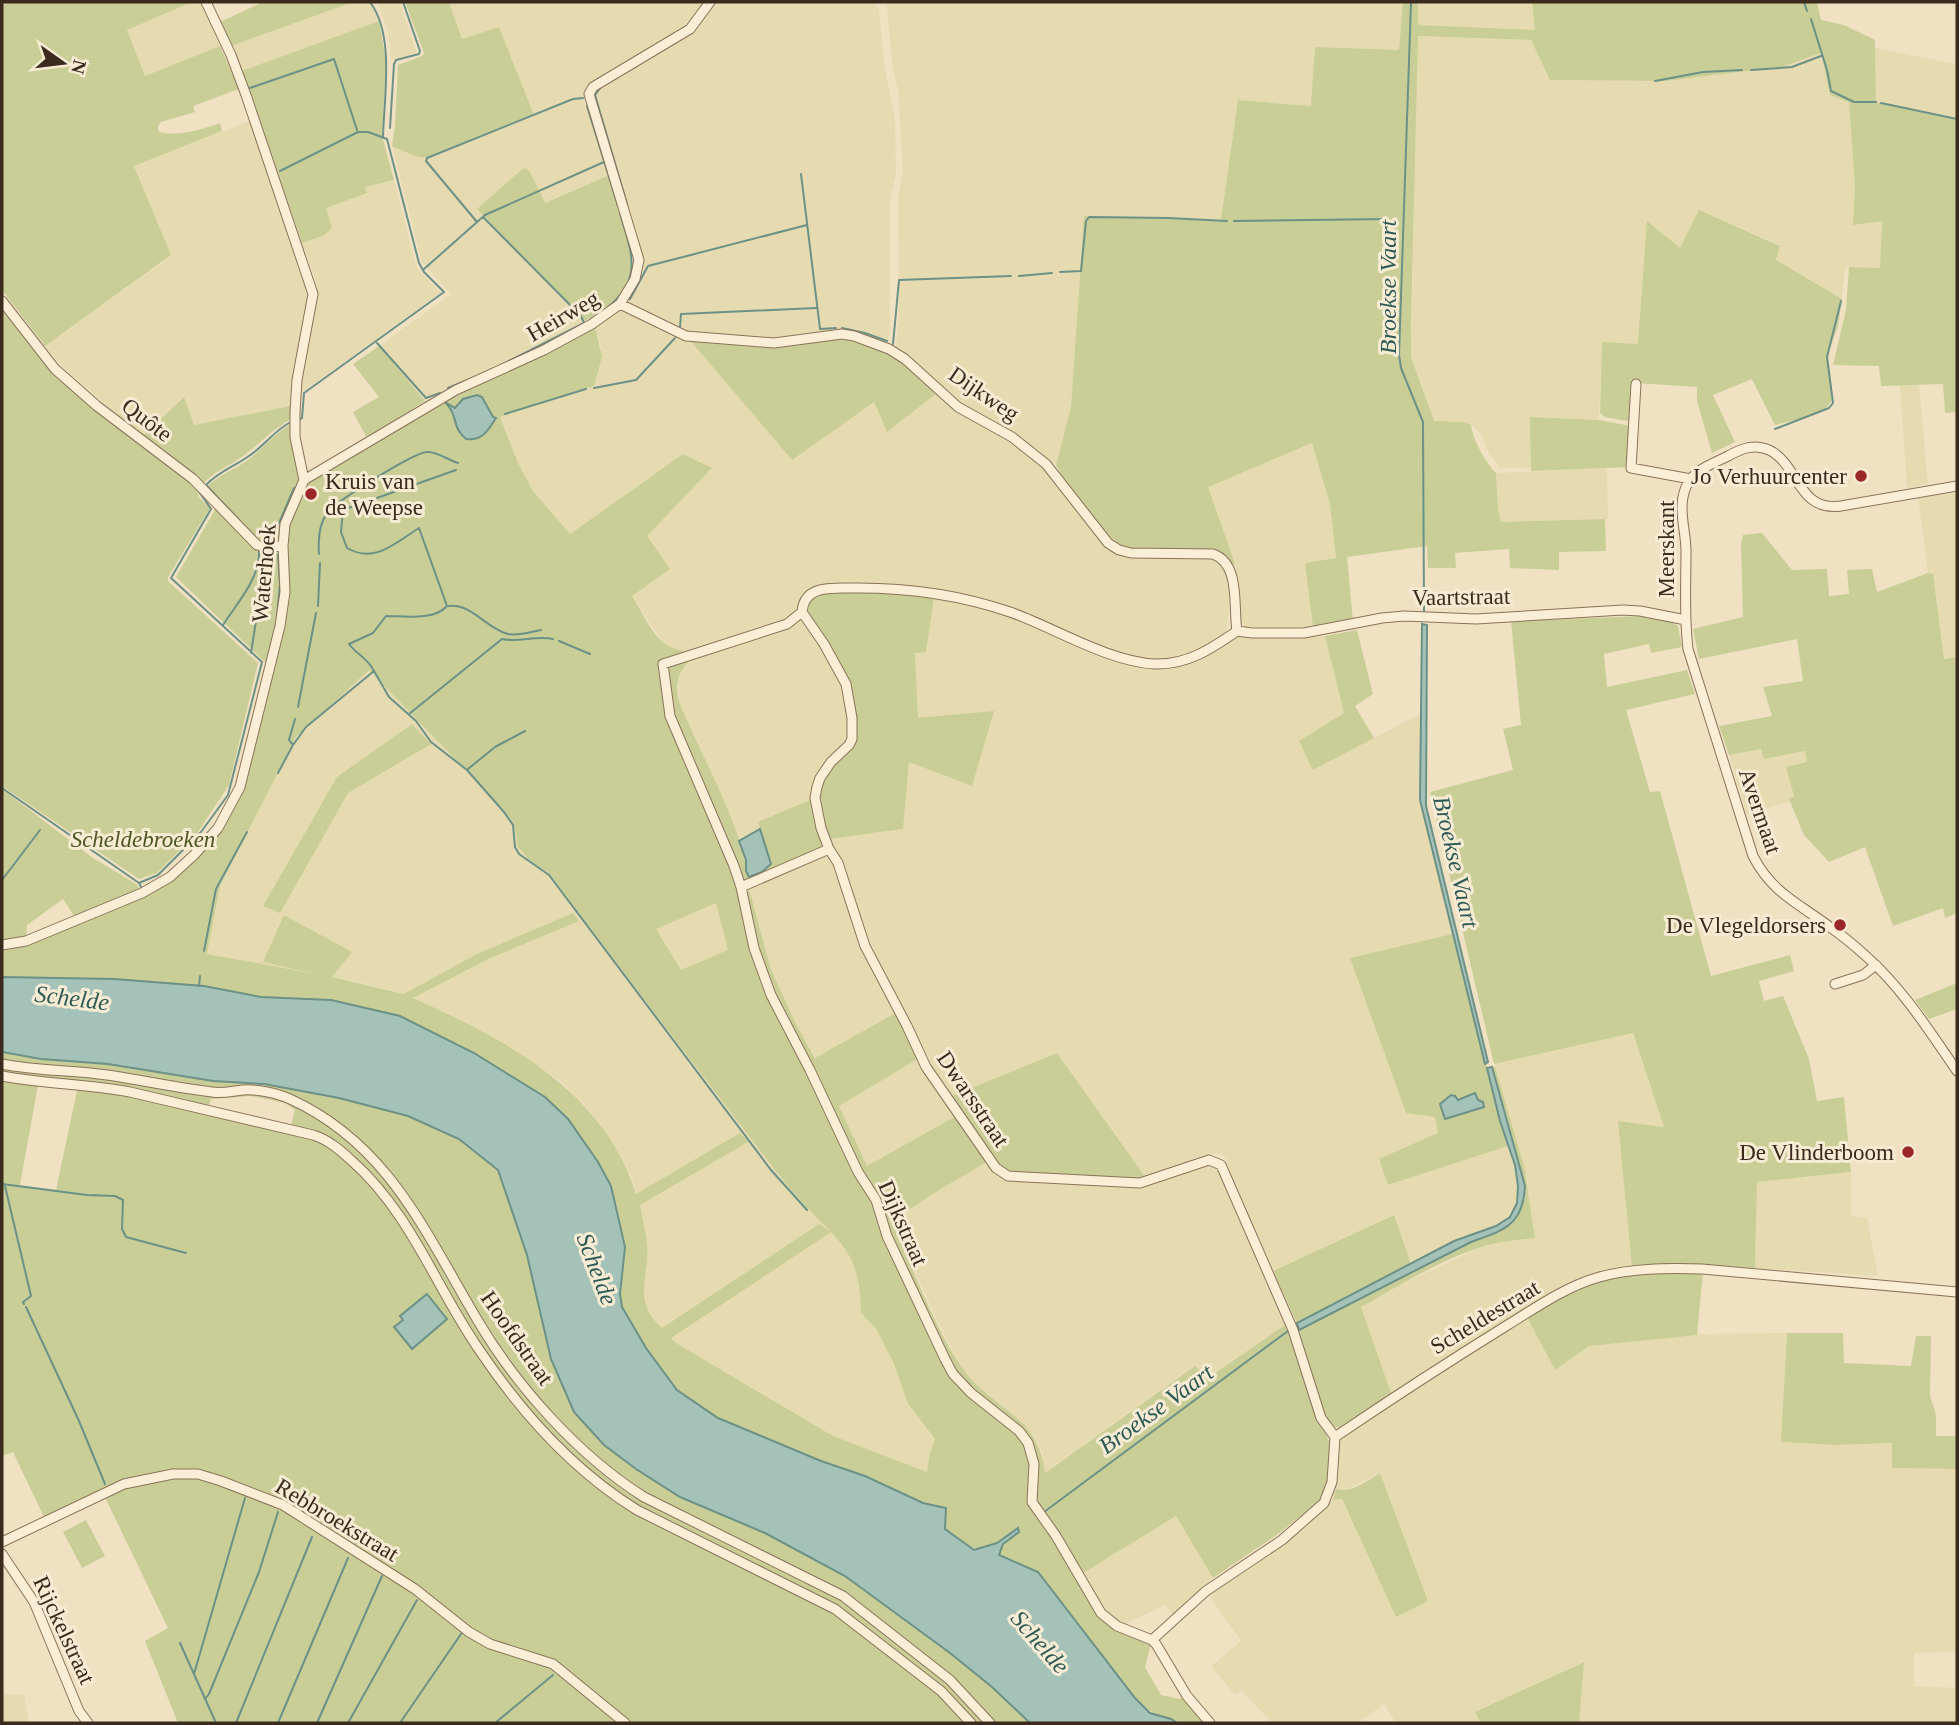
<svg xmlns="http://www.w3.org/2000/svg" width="1959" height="1725" font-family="Georgia,serif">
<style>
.farmland{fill:#e6dbb0}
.green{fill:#c9ce96;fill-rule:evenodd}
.water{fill:#a5c2b9;stroke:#6c9187;stroke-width:2}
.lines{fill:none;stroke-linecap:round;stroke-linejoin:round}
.stream{stroke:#6c9187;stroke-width:2}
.minor-casing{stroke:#8b7259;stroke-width:11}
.minor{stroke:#faeed6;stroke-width:9}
.poi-dot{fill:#9c272b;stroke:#f7ebd3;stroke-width:2.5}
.labels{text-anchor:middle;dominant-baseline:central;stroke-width:6;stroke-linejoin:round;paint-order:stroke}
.street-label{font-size:23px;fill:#3a2b1e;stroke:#f7ebd3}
.poi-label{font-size:23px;fill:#3a2b1e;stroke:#f7ebd3;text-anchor:end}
.park-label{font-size:23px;font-style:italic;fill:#4b5723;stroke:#f7ebd3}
.water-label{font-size:24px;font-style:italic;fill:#2c5a56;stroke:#f7ebd3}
</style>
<rect width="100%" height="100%" fill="#f0e1c3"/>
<path class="farmland" d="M192,2h9l19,44 -75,30 -19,-46z
M353,2h17l9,19 -137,50 -11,-25z
M377,2h23l17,51 -26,7 -3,-29z
M449,2h255l-12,17 -22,18 -86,52v10l25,76 -65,28 -14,-31 -10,-1 -43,38 108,112 -160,80 -46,-55 72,-52 -29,-31 -30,-117 23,10 119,-41 -35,-88 -37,12z
M717,2h157l5,8 5,53 11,56 1,56 -6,23v135l-3,10 -45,-14 -67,11 -83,-7 -12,-3 -51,-27 -1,-3 13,-26 1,-18 -49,-157 1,-7 7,-6 76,-43 16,-12z
M884,2h519l-4,49 -88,55 -73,-6 -17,121 -141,51 -9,135 -15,58 -41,-31 -44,-24 -75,-64 3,-33 -1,-117 5,-23 -5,-82 -6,-28 -5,-56z
M1418,2h114l4,28 -119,-5z
M1417,36l115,4 19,40 115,1 115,-14 40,-15 9,43 19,7 6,85 -2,38 29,-5 -2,48 -35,-1 -3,32 -66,-39 4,-15 -81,-35 -19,38 -42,97 -36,-2 -3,77 -68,-3v51h-31l-11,-14 -8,-20 -6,-6 -13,-6h-28l-23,-65z
M1875,48l82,16v56l-81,-18z
M250,121l56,165 2,21 -16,68 -2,31 -97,19 -10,-28 -41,39 -77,-67 -20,-23 126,-90 -37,-91z
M394,180l22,85 5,8 20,19 -140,101 3,-35 14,-60 -3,-19 -13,-36 21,-7 3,-28 41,-15 -2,-6z
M620,310l255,92 12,29 50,-38 86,58 19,17 63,77 9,7 22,6 71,-1 11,3 10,19 2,21 -3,29 -7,9 -33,17 -15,4 -18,1 -35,-7 -80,-34 -40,-14 -99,-20 -70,1 -43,38 15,-12 44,72 7,46 -38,68 -56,24 1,7 -21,12 -59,-135 -2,-26 9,-15 -25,-23 -30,-46 15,-60 65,-68 -29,-14 -113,80 -37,-43 -15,-28 -18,-47 94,-30 7,-38 -6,-22z
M1919,384l9,100 -21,4 -7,-103z
M1313,443l17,61 6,54 -30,5 7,64h-67l-6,-6 -1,-26 -4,-21 -28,-87z
M1607,468l1,51 -107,3 -3,-13 -2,-36z
M1957,493v164l-13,2 -11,-85 -5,-1 -10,-76z
M934,598l49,9 172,61 83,-32 55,3 32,-3 19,77 -44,28 13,29 107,-56v86l32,134 -102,24 56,155 29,4 3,17 -59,26 10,25 119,-39 7,19 3,21 -1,17 -7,14 -14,9 -42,15 -43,23 -18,-49 -120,56 -40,-87 -7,-25 -5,-5h-9l-15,4 -51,20 -89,-125 -105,43 -14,-19 -44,-84 -23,-49 -28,-77 -14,-28 74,-10 6,-67 62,24 -53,-68 -3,-66h11z
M369,669l133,139 13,21 3,18 13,15 15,9 229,299 38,44 21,18 12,17 10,18 5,26v20l16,17 17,34 14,40 27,36 -6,16 -2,16 -94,-36 -157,-93 -19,-20 -14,-22v-17l4,-38 -7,-40 -8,-28 -31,-53 -17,-21 -25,-24 -74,-47 -77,-38 -46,-12 -155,-29 13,-68 76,-149z
M1761,749l3,10 41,-8 2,11 -17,39 -43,14 -18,-60z
M829,849l31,85 39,77 -83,47 -21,-36 -24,-54 -23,-84z
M716,902l14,57 -49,12 -25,-42z
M1633,1033l32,94 -46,-6 13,146 -36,5 -16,6 -189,115 -31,-86 48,-26 71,-33 24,-7 32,-3 -11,-72 -30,-102z
M921,1057l37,58 -91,52 -28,-61z
M990,1160l12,13 126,11 82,-20 7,3 68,158 -77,53 -14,-12 -150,107 -2,-21 -7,-14 -17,-20 -41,-33 -15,-17 -16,-29 -49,-106 -4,-13 43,-28z
M1851,1172v44l16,2 11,58 -123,-8 2,-86z
M1527,1317l28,52 34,-23 110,-12 88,-1 -6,109 55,3 56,-2 1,25 64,1v183l-43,1v33l43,2v35h-378l4,-61 -108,50 6,11h-85l-12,-19 -26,19h-86l-30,-32 -7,4 -24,-29 30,-25 -33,-47 93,-63 32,-31 8,-2 55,119 -16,-144 -37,18 -7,-2 1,-34 3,-14 5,-6 80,-53z
M1176,1516l37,62 -41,36 -7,-9 -40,19 -11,-6 -22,-25 -10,-20z
M2,1669l2,25h20l5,29h-27z"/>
<path class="green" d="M2,2h190l-65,28 18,46 75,-30 19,43 -46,17 2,6 -34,10 -3,4v5c16,7 46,-2 62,-8l2,8 -88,35 37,89 -126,91 -43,-56z
M263,2h90l-122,44 -11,-24z
M405,2h44l13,37 37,-12 35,88 -107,43 -12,-2 -23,-10 3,-20 3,-61 24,-9 2,-3z
M1403,2h15v23l117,5 -3,-28h285l4,18 23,5 31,15 1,62 81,18v292l-12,1 -2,-29 -62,2 -2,-20 -46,-1 13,-55 3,-43 31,1 2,-47 -29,4 2,-38 -6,-85 -19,-7 -9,-42 -40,14 -115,14 -116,-1 -19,-40 -113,-4 -7,287v34l23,64 28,1 9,3c1,13 15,39 25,48l2,36 3,13 104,-3 1,32 -47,1v18l-49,-2 -1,-19 -54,4 1,15h-28l-1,-22 -80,11 6,64 -40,6 -8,-64 31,-5 -6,-54 -18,-61 -104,44 27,77 -4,1 -5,-8 -9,-6c-29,-4 -59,2 -87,-3 -24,-4 -63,-62 -74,-83l15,-58 13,-191 137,4 17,-120 73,6 4,-59 84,3z
M379,21l7,40 -4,75 12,44 -29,7 2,6 -41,15 6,20 -9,8 -21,7 -60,-172z
M525,168l5,4 15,31 64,-28 20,69 4,23 -13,29 -10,10 -25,15 -108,-112 43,-38z
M1699,210l81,36 -4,14 66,39 -4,27 -10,28 4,46c-7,17 -40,20 -57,25l-23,-46 -39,16 22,47 -23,11 -15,-52v-14l-62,-4 -3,39 -27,-5 -5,-4 2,-71 36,2 9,-123 33,27z
M2,309l38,48 160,132 -2,7 12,12 -42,69v4l90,82 -29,122 -31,47 -41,41 -18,6 -137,-93z
M595,326l7,31 -8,29 -94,31 18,46 15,28 37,43 113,-80 29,14 -65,68 23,33 -38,27c10,15 18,36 32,47 8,7 19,6 26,13 -2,9 -10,15 -12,24 -4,17 7,36 14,51 14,32 54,109 54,140l25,-7 -13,-42 57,-24 14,51 -81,36 23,84 24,53 20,36 84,-47 22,46 -82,49 28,60 91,-51 32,45 -54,32 -43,28 4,13c19,42 48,123 81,153 33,30 61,38 67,87l150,-107 13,12 77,-53 45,119 -3,40 -5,13 -10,10 -34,27 -65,44 -37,-62 -93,57c10,22 20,40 42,51l-1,5 28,11 -7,27 16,28 18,4 8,-3 23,27c-32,0 -51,-1 -75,-25l-97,-126 -39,-17 4,-11 16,-12 -22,11 -23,7 -29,-21 1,-21 -23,-5 -58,-27 -44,-15 -103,-43 -41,-28 -31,-42 -24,-41 -11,-121 -13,-24 -30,-43 -23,-22 -71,-44 -74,-37 -69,-16 -70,-3 -57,-11 -90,-7 -112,-2v-188l91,69 43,26 5,6 14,-4 68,-60 19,-37 40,-154 8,-114 16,-36 129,-82zM482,397l13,22 -6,11 -35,-10v-9l-8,-10 9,7zM369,670l133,138 13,21 3,18 13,15 15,9 229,299c13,15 25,31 39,45 35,34 46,47 47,98l16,17 17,34 14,40 27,35 -6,17 -2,16 -94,-36 -157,-93 -5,-5 160,-106 -12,-8 -157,104c-31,-30 -12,-49 -15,-84 -1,-13 -5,-26 -7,-39l108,-63 -8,-9 -104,61c-32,-104 -130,-154 -223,-196l77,-40 89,-37 -6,-8 -96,41 -73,40 -72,-17 20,-25 -68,-37 -21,47 53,12 -109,-20 13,-68 76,-149zM63,899l13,20 -50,21 1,-15zM716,903l12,47 -47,20 -25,-41z
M847,338l42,15 16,11 32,29 -50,39 -13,-30 -82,58 -103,-121 76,7z
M379,346l46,55 -58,37 -14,-26 26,-15 -26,-33z
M184,397l10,28 96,-19v14c-19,10 -32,26 -50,38 -12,9 -27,14 -37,26l-61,-48z
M1530,417l69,3 32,6 1,41 -101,4z
M291,424l8,54 -2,7 -16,52c-7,9 -14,7 -24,4l-51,-53c12,-13 28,-18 42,-28 15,-12 26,-26 43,-36z
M216,508l41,42 22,2 1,46 -11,61 -4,3 -89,-85z
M1762,533l30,37 35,-1 2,27 20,-2 -2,-24 25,-1 5,23 51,-19 5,1 11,85 13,-2v256l-12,5 -2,-10 -50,18 -28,-79 -36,15 -25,-27 -15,-36 5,-3 -8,-29 21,-5 -2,-11 -41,8 -3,-10 -32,6 -10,-29 53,-10 -9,-29 40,-6 -6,-42 -98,20 -6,-30 50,-12 -2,-74 2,-8z
M897,591l37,7 -8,54 -11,1 3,65 76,-7 -22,75 -63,-24 -6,67 -74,10c-20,-44 -9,-62 25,-92 10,-56 -20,-94 -48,-139l1,-7 17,-9z
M1644,616l27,6 7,4 4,21 -31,6 -2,-9 -45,10 3,33 80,-17 8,24 -69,16 24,82 10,-1 51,185 79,-21 4,16 -35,10 5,20 19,-5 26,63 8,42 27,-4 7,75 -94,10 -2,86 -57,-4 -66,3 -14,-146 46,6 -31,-94 -139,31 -64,-272 83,-22 -10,-41 18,-4 -10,-104z
M1357,630l16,64 -18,12 19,32 -61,32 -14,-29 45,-28 -19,-77z
M412,724l19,20 -83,49 -68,120 -17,-7 74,-129z
M1452,934l56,212 -120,39 -9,-26 59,-26 -3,-16 -29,-4 -56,-155z
M1957,983v26l-28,10 -14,-19z
M2,1052l39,7 67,5 105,17 51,3 75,14 69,18 51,23 39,31 29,85 47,157 30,33 32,24 44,28 85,36 80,43 105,77 42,34 38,36h-852l-33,-82 23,-13 -65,-135 -58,26 -32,-67 -11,4v-379l36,8 -18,100 36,5 22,-104 -76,-10zM251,1096l34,7 10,7 -5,19 -82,-20 3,-10z
M1057,1053l89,125 -10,1 -126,-7 -11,-7 -47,-69z
M1492,1067h3l29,99 11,72c-18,2 -36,3 -53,9 -40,12 -85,40 -121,60l30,86 -51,35c-5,-1 -6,0 -9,-4 -14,-17 -25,-72 -32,-94l172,-88 28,-10 17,-12 9,-34z
M1394,1215l17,49 -114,59 -24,-52z
M1703,1272l-6,63 -108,11 -34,24 -28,-53c19,-11 37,-23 58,-31 38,-15 78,-13 118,-14z
M1787,1333h56l1,30 67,3 5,-30h15l-1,60 6,19v21h21v33l-65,-1v-25l-56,2 -55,-3z
M1380,1473l48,128 -32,16 -54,-118 -9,1 3,-11c15,5 32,-9 44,-16z
M86,1520l19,36 -23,12 -19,-36z
M1584,1662l-5,61h-98l-6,-11z"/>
<path class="water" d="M477,395l5,2 11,20 3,1c-8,12 -13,23 -30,21 -15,-12 -7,-23 -21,-37l10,6 8,-9z
M1422,624l5,1 -1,181 62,256 -3,2 -65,-264z
M760,829l11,35 -9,8 -13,5 -3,-6v-11l-7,-19z
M2,977l112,2 90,7 57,11 70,3 69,16 74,37 71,44 23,22 30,43 13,24 14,61 -5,47 2,13 24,41 31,42 41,28 103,43 44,15 58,27 23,5 -1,21 29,21 23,-7 21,-15 1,4 -16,12 -4,11 39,17 97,126 15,15 21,6 6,4h-147l-38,-36 -42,-34 -105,-77 -80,-43 -85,-36 -44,-28 -32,-24 -30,-33 -23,-53 -24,-104 -29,-85 -39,-31 -51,-23 -69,-18 -75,-14 -51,-3 -105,-17 -67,-5 -39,-7z
M1492,1067l33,119c-2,39 -20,44 -54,56l-172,88 -2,-7 157,-82 42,-15 14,-9 7,-14 1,-17 -3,-21 -15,-44 -13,-53z
M1475,1093l3,7 5,2 1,5 -39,12 -5,-15 11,-9 4,1 3,4z
M427,1294l20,25 -35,30 -18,-22 9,-7 -3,-4z"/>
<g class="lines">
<path class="stream" d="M370,2c25,33 14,95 13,135
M1411,2l-12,353 2,13 22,54 1,190
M1804,2l3,9
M1811,19l16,51 4,21 23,11h22
M1751,70l41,-3 29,-11
M624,73l53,-31
M1655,81l48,-9 39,-2
M601,87l-6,8 2,7 30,102
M250,88l84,-29 23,71
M1881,103l76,16
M587,106l31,100
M390,128l4,-64 2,-4 23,-6 1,-3 -17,-49
M280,171l78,-39h10l19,7 32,124 5,9 20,20 -140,101 -2,25 -2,1
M801,174l19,155 16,-1
M483,217l98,99 3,7 -83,42
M1234,221l154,-2
M477,222l-51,-61 1,-3 146,-59 10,-1
M424,269l61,-54 119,-53
M1060,272l21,-1 5,-50 3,-4 79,1 59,3
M1019,276l33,-3
M630,299l18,-33 159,-41
M608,307c36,-30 23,-55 12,-94
M591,319l7,-4
M680,327l1,-13 135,-6
M842,328l23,5 22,8
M377,343l49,55 14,-5
M893,344l6,-64 112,-4
M448,388l22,-9
M594,388l42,-8 39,-42
M505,414l81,-25
M1775,429l54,-21 4,-5 -6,-46 14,-56
M240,521l-34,-36c12,-13 29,-19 43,-29 15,-10 24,-24 40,-33
M271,542l23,-54
M319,554c-1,-14 0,-31 9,-42 10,-12 85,-59 99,-60 9,-1 21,8 31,11
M318,606l2,-43
M449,606c22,-3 38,23 59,28 11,2 22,-2 33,-4
M277,617l3,-33 -2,-29
M223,625c14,-22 37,-47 36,-73
M559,641l31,13
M251,653l9,-58
M374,671l15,26 27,24 15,21 36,28 37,42 9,13 2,22 4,7 30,21 222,295 36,40
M298,707l18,-94
M409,714l93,-75c17,4 33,-4 51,0
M293,745l13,-18 68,-56c-7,-14 -16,-15 -25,-27l24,-11 13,-17c17,0 48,5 61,-10l-28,-78c-24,15 -44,36 -72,20l-6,-16 2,-22 113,-40
M468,769l27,-22 30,-16
M278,773l15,-28 -4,-5 6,-21
M2,788l137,95 2,4
M2,880l38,-50
M139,883l19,-8 43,-43 27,-37 34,-133 -91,-84 40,-69 -11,-16
M204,951l12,-62 31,-57
M199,986l1,-10
M2,1184l85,11 28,1 8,4 -1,29 4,8 60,16
M5,1186l26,110 -8,6 1,2
M26,1307l53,114 26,63
M1044,1512l244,-181
M180,1643l36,80
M194,1674l51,-176
M205,1699l4,-5 50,-122 19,-60
M236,1723l76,-186
M278,1723l70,-165
M317,1723l65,-147
M348,1723l69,-123
M400,1723l61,-89
M495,1723l58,-48"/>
<g class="minor-casing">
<path id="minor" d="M2,301l53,68 42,37 96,73 64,66 8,2 18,-1
M620,304l66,32 88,7 68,-9 12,2 35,13 16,10 53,48 54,30 34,27 62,79 11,7 12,3 82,1c28,10 20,53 24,77
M1636,384l-5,84 60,11
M304,480l152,-90 88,-40 48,-26 28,-20 15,-25 4,-19 -50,-166 4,-7 97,-58 20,-27
M1957,486l-116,20c-44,6 -42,-42 -72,-56 -15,-7 -28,-1 -41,6 -16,8 -35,14 -42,31 -9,21 0,43 0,64 0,33 -2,65 2,98l65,207c19,37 45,47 77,71 13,9 26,20 37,30 36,32 63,75 90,114
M802,612l22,32 22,40 6,34v21l-3,6 -18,17 -11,16 -3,9 -2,11 6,30 8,21 9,14 27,83 42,80 19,41 70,101 12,8 132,7 69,-23 12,5 72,165 28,88 14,19
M1237,631l15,2h52l78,-15 22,-2 72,3 147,-9 17,1 46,9
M741,887l88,-38
M2,945l24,-4 116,-48 28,-16 24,-22 24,-27 22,-41 40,-161 5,-34 -2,-46 2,-22 19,-44 -9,-43v-25l2,-32 16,-86 -67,-199 -15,-40 -25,-53
M1835,984l28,-9 13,-10
M2,1064c35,7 70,6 105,11 35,5 70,13 105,17 11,2 20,-1 31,-2 14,-1 34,3 47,9 99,45 136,135 188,222 39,66 101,135 166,176l199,99 107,84 40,43
M2,1076c42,8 86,8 128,16l183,43c16,5 27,15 39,26 59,52 84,127 128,190 41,61 94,120 157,159l198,99 106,82 30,32
M1335,1437c56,-38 113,-75 171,-111 28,-17 57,-38 90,-48 33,-10 71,-10 106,-9l255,23
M2,1542l122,-58 49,-10h25l23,7 62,24 132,84 54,43 21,12 63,20 72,59
M2,1554l32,48 45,109 9,12
M1152,1640l54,-49 76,-51 42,-37 8,-21 3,-45
M1210,1723l-23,-27 -31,-52 -4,-4 -35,-14 -16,-13 -45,-77 -24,-34 2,-38 -6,-21 -9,-12 -48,-38 -18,-19 -8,-15 -58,-123 -11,-36 -18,-28 -48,-102 -39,-75 -17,-47 -13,-61 -7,-21 -64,-150 -7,-52 124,-40 15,-12c2,-25 25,-24 45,-24 54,-1 111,6 163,24 43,15 99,50 145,52 32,1 56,-15 82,-33"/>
</g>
<use href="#minor" class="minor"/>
</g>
<g class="poi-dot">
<circle cx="1861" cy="476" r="7"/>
<circle cx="311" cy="494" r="7"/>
<circle cx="1840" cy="925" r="7"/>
<circle cx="1908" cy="1152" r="7"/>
</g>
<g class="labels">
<g class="street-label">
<text transform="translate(563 316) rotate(-30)">Heirweg</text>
<text transform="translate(984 394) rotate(34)">Dijkweg</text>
<text transform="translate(147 420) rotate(37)">Quôte</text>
<text transform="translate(1666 549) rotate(-90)">Meerskant</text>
<text transform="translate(264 573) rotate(-85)">Waterhoek</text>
<text transform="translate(1461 597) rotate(-1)">Vaartstraat</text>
<text transform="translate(1760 811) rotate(71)">Avermaat</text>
<text transform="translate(973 1099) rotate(56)">Dwarsstraat</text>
<text transform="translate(903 1223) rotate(66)">Dijkstraat</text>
<text transform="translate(1485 1317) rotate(-31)">Scheldestraat</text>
<text transform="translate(517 1338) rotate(55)">Hoofdstraat</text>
<text transform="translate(337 1520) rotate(31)">Rebbroekstraat</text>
<text transform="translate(64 1630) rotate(65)">Rijckelstraat</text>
</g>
<g class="poi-label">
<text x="1847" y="476">Jo Verhuurcenter</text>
<text x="325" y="481" text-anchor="start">Kruis van<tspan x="325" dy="26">de Weepse</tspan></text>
<text x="1826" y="925">De Vlegeldorsers</text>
<text x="1894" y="1152">De Vlinderboom</text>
</g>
<g class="park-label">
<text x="143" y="839">Scheldebroeken</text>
</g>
<g class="water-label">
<text transform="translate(1388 287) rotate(-90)">Broekse Vaart</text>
<text transform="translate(1456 862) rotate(77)">Broekse Vaart</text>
<text transform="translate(72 998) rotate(7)">Schelde</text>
<text transform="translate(597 1269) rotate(69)">Schelde</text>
<text transform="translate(1156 1409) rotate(-36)">Broekse Vaart</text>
<text transform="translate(1040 1642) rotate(49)">Schelde</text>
</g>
</g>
<rect width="1959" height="1725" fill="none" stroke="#3a2b1e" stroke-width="7"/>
<g transform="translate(63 63) rotate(104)" stroke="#f7ebd3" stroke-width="5" paint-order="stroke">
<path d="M0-5L12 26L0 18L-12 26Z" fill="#3a2b1e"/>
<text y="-10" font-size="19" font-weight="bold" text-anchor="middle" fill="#3a2b1e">N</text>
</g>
</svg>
